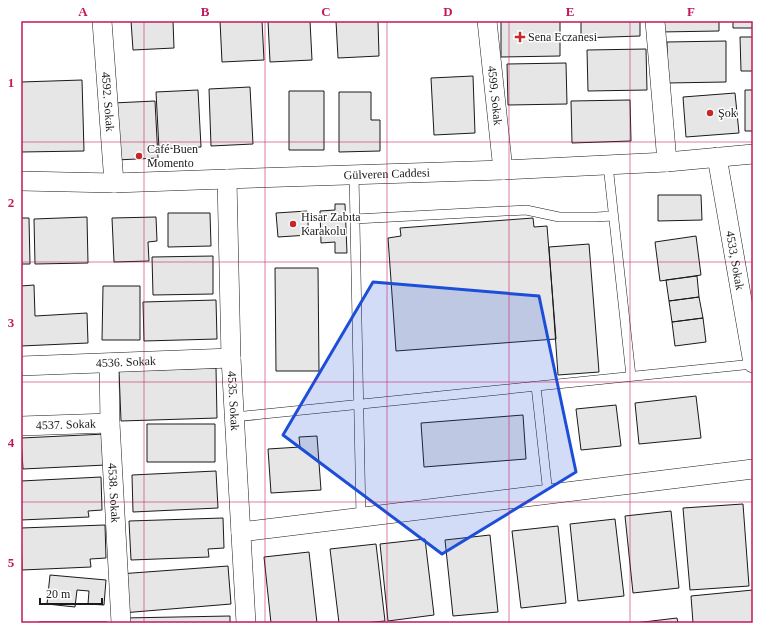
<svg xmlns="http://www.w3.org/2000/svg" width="774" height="644" font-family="Georgia,serif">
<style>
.building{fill:#e6e6e6;stroke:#1a1a1a}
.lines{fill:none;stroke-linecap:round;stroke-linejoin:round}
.lane-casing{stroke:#1a1a1a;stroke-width:10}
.street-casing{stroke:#1a1a1a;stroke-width:20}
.lane{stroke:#fff;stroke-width:9}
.street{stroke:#fff;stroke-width:19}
.marked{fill:#1d4ed8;fill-opacity:0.2;stroke:#1d4ed8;stroke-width:3;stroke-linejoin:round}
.grid{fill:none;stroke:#c2185b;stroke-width:1;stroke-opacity:0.55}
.poi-dot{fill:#c62828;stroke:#fff;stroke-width:1.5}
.labels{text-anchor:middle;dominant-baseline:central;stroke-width:3;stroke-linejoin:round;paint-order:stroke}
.poi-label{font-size:12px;fill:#1a1a1a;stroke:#fff;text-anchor:start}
.street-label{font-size:12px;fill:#1a1a1a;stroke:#fff}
.neatline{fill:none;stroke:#c2185b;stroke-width:1.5}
.grid-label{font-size:13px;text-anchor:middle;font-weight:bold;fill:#c2185b}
</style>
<rect width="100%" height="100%" fill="#fff"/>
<path class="building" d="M131,21h42l1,27 -41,2z
M220,21h42l2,39 -42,2z
M268,21h42l2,39 -42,2z
M336,21h42l1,35 -41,2z
M501,21h59v35l-59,1z
M581,21h59v15l-59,2z
M660,21h59v10l-59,1z
M733,21h20v7h-20z
M740,37h13v34h-12z
M726,41v41l-59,1v-41z
M646,49l1,41 -59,1 -1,-41z
M566,63l1,41 -59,1 -1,-41z
M473,76l2,57 -41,2 -3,-57z
M82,80l2,71 -63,1v-70z
M250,87l3,57 -42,2 -2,-57z
M198,90l3,57 -42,2 -3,-57z
M745,90h8v41h-8z
M289,91h35v59h-35z
M339,92h32v28h9v31l-41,1z
M735,93l4,40 -53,4 -3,-40z
M630,100l1,41 -59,2 -1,-42z
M155,101l3,57 -42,2 -3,-57z
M658,195h43l1,25 -44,1z
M335,204h10l2,49h-12v-11l-14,1 -1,-32 15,-1z
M307,211l2,24 -31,2 -2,-24z
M168,213h42l1,33 -43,1z
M87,217l1,46 -53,1 -1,-45z
M156,217l1,24 -9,1 1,19 -35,1 -2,-44z
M21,218h8l1,46h-9z
M533,218l1,9 13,-1 9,113 -160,12 -8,-113 13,-2 -1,-8z
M696,236l5,39 -41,6 -5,-39z
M589,244l10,128 -41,3 -9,-128z
M213,256v38l-60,1 -1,-38z
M275,268h43l1,103h-43z
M697,276l2,21 -30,4 -3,-21z
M34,285l1,31 52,-3 1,30 -67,3v-60z
M103,286h37v54h-38z
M699,297l4,21 -31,4 -3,-21z
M216,300l1,39 -73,2 -1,-39z
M703,318l3,24 -31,4 -3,-24z
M216,368l1,50 -96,3 -2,-50z
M696,396l5,42 -62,6 -4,-41z
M616,405l5,41 -40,4 -5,-41z
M523,415l3,44 -102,8 -3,-44z
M147,424h68v38h-68z
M105,434l1,31 -83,4 -2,-31z
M317,436l4,54 -50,3 -3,-44 32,-2 -1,-10z
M216,471l2,37 -85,4 -1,-37z
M101,477l1,33 -14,1 1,6 -68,3v-39z
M743,504l6,82 -59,4 -7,-82z
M671,511l8,77 -46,5 -8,-77z
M223,518l1,30 -16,1 1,8 -78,3 -2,-39z
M615,519l9,77 -46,5 -8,-77z
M105,525l1,33 -16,1 1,8 -69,3 -1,-42z
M558,526l8,77 -45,5 -9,-77z
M490,535l8,77 -45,4 -8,-76z
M425,539l9,76 -46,6 -8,-77z
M376,544l9,77 -21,2h-25l-9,-74z
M309,552l8,71h-46l-7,-66z
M228,566l3,38 -109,9 -3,-39z
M50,575l56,5 -2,25 -16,-1 1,-13 -12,-1 -2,17 -28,-3z
M753,590v33h-60l-2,-27z
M230,616v7h-107v-5z
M677,618l1,5h-43z
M39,622h68v1h-68z"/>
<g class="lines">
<g class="lane-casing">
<path id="lane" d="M608,165l23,211
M354,174l7,343
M355,219l171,-9 33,7h37l17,-1
M536,386l12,108
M235,417l518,-53"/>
</g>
<g class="street-casing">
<g id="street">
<path id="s1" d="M102,21l12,162"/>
<path id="s2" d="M487,21l16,149"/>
<path d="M655,21l12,141"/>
<path id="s3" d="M717,157l36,206"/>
<path id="s4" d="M227,179l4,179 15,265"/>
<path id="s5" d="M21,181l93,2 113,-4 276,-9 164,-8 86,-8"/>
<path id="s6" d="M109,363l1,60 11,200"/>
<path id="s7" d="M21,366l210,-8"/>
<path id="s8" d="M21,426l89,-3"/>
<path d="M241,532l512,-63"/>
</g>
</g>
<use href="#lane" class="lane"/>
<use href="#street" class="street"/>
</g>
<path class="marked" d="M373,282l166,14 37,176 -134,82 -159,-119z"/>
<path class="grid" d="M144,21v602M265,21v602M387,21v602M509,21v602M630,21v602M21,142h732M21,262h732M21,382h732M21,502h732"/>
<g class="poi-dot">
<path d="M518 31h4v4h4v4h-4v4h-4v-4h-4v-4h4z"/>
<circle cx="710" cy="113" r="4"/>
<circle cx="139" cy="156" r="4"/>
<circle cx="293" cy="224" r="4"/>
</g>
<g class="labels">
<g class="poi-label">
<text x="528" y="37">Sena Eczanesi</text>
<text x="718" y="113">Şok</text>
<text x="147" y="149">Café Buen<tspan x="147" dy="14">Momento</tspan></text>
<text x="301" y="217">Hisar Zabıta<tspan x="301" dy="14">Karakolu</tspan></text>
</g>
<g class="street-label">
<text stroke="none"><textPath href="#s2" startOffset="75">4599, Sokak</textPath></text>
<text stroke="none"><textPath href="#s1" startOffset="81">4592. Sokak</textPath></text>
<text stroke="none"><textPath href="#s5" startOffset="366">Gülveren Caddesi</textPath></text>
<text stroke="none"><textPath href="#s3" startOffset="105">4533, Sokak</textPath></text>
<text stroke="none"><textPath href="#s7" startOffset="105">4536. Sokak</textPath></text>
<text stroke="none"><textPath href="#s4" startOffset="222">4535. Sokak</textPath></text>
<text stroke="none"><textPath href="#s8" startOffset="45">4537. Sokak</textPath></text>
<text stroke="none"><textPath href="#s6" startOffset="130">4538. Sokak</textPath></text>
</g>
</g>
<rect width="774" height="644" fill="none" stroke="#ffffff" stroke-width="44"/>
<path d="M40 598v6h62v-6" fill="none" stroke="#1a1a1a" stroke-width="2"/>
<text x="46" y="598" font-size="12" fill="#1a1a1a" stroke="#ffffff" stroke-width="3" paint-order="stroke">20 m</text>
<rect x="22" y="22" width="730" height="600" class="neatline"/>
<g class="grid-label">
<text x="83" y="16">A</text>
<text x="205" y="16">B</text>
<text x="326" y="16">C</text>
<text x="448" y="16">D</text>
<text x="570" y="16">E</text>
<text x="691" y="16">F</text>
<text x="11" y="87">1</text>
<text x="11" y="207">2</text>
<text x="11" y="327">3</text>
<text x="11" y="447">4</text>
<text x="11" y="567">5</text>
</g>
</svg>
